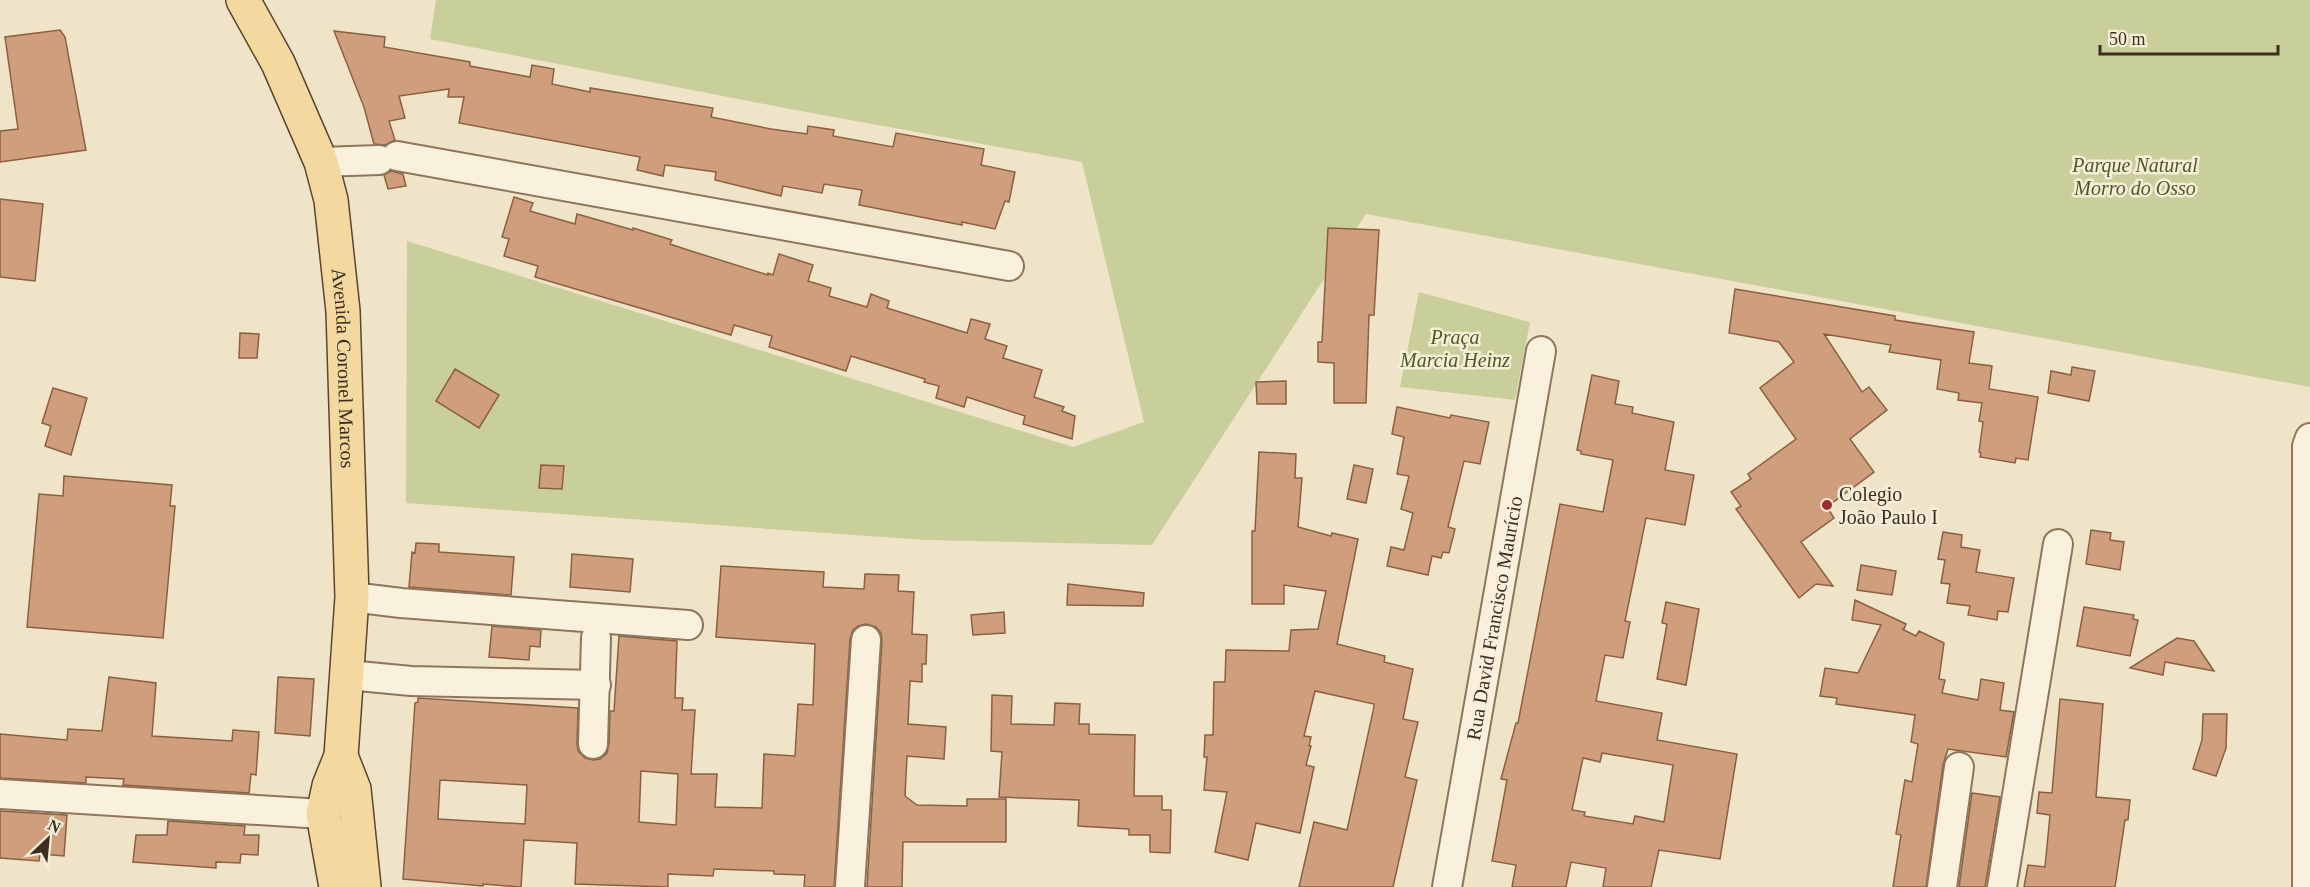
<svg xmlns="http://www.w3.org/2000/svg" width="2310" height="887" font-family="Georgia,serif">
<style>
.green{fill:#c9cf9b}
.building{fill:#cf9f7d;stroke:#8d5f41;stroke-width:1.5;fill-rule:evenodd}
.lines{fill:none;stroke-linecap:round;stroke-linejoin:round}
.minor-casing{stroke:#8d765c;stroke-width:32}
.major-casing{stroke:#5b4430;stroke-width:36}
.minor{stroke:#faf1dc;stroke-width:28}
.major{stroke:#f3d9a0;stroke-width:33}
.poi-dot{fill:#9e2a2b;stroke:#f7eed8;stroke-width:2}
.labels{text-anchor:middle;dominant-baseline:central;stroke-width:5;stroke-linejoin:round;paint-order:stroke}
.park-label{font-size:20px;font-style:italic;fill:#4d5a26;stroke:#f7eed8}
.street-label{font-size:20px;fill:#3d2e20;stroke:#f7eed8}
.poi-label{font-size:20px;fill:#3d2e20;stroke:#f7eed8;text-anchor:start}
</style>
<rect width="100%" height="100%" fill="#f0e4c8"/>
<path class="green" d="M436,0h1874v387l-944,-173 -214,331 -227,-5 -519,-37 1,-262 666,206 71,-25 -62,-260 -287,-52 -365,-71z
M1419,292l111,30 -15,78 -115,-13z"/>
<path class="building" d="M60,30l5,7 21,113 -86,12v-31l18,-2 -13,-92z
M334,31l51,6 -1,10 86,15v4l60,11 2,-12 22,4 -2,15 38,8v-4l123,20 -2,9 60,12 36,5 1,-8 26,4 -1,6 60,11 3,-14 88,16 -3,16 34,7 -6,30 -4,-1 -10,28 -33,-7v3l-103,-20 3,-15 -38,-6 -2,9 -39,-7 -2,10 -66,-16 1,-8 -51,-7 -2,11 -26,-6 3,-13 -181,-34 5,-26h-16l1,-8 -50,7 6,22 -16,3 6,19 -10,5 -11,-1 -10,-37z
M391,171l12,3 3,12 -18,3 -4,-14z
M514,197l19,6 -3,8 45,13 2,-10 56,16v-2l39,12 -2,4 21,7 77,24v-2l5,2 6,-21 34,11 -5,16 23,7 -2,8 38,11 4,-13 18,7 -2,7 80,25 4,-14 19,5 -5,15 22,7 -4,12 39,12 -8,27 30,10 -2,4 13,5 -3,23 -49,-15 2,-8 -58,-19 -3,10 -28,-9 3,-12 -15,-4 1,-3 -74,-23 -5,15 -77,-24 3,-11 -38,-11 -3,10 -196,-58 3,-11 -34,-10 5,-17 -7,-2z
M0,199l43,5 -8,77 -35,-4z
M1328,228l51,2 -5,85h-5l-3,88h-32v-40l-16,-1v-20h4z
M1735,289l160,27v4l79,12 -5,31 23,3 -3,23 49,8 -10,63 -12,-2 -1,5 -35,-6 1,-4 -2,-1 4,-30 -4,-1 3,-18 -24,-3 1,-7 -22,-4 4,-29 -52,-8 2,-7 -67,-11 38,58 7,-5 18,23 -37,29 24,33 -47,35 7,11 -33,24 32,44 -17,-2 -17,14 -63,-89 5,-3 -10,-14 20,-13 -3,-5 48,-35 -36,-51 34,-26 -15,-20 -50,-9z
M240,333l19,1 -2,24h-18z
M2072,367l23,4 -6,30 -41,-8 3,-22 20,4z
M455,369l44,26 -20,33 -43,-27z
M1592,375l27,6 -4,23 18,3 -1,6 42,9 -9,48 29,5 -9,50 -39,-7 -21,103 5,1 -7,36 -18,-3 -9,46 66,12 -5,27 80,14 -17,105 -61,-9 -8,37h-48l3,-19 -35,-6 -5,25h-54l4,-22 -24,-4 15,-81 -6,-1 15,-56h2l42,-219 43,8 10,-52 -32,-6v-3l-4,-1zM1602,753l71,12 -9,57 -29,-6 -2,8 -49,-8 1,-4 -13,-2 11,-52 17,4z
M1286,381v23h-29l-1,-22z
M53,388l34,10 -16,57 -26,-9 6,-20 -9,-3z
M1397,407l53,11 1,-3 38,7 -9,42 -16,-3 -16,66 7,2 -6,24 -6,-1 -2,6 -9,-2 -4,19 -41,-9 4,-19 13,3 9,-37 -12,-4 8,-33 -12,-2 7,-37 -12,-3z
M1259,452l37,2 -1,24h7l-4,49 33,9 1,-3 26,6 -21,105 48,12 -1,6 29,7 -10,50 15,3 -13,55 12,3 -24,107h-94l15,-65 33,8 27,-123v-3l-59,-13 -11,45 7,1 -2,9h2l-5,19 8,2 -14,66 -44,-10 -8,37 -33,-8 12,-60 -23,-2 3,-33h-3l1,-22h8l1,-53h11l1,-32 63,1 2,-21 27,-1 8,-38 -42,-6v19h-32v-73h3z
M541,465l23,1 -2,23 -23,-1z
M1354,465l19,4 -7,34 -19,-4z
M64,476l108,9 -2,21h5l-12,132 -136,-11 12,-133 24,2z
M2091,530l20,3 -1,7 14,2 -4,28 -34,-6z
M1943,532l19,3 -1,12 19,3 -4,22 38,6 -6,34 -10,-1 -1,9 -29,-5 2,-9 -23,-3 3,-19 -9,-1 4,-23 -7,-1z
M416,543l23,1v8l75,5 -3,38 -102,-8 3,-35 3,1z
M572,554l61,5 -3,33 -60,-5z
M1861,565l35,6 -4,24 -35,-5z
M721,566l103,6 -1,15 21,1 20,1 1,-15 34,1 -1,16 16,1 -2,42 15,1 -1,29h-4v18l-12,-1 -2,43 38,3 -2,32 -37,-3 -2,40 12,9 50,1v-7h39v43h-103l-1,45h-35l15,-246 -1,-8 -5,-6 -10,-3 -8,2 -5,4 -3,9 -16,248h-30l1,-12 -31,-1v-3l-60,-2 -1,7 -45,-2v13l-93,-3 2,-41 -53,-3 -3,47 -38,-3v2l-80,-7 12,-176 3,-1v-4l160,10 -1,36 1,7 7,7 8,2 7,-1 7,-6 2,-9 1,-33h4l5,-75 58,5 -2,57h8l-1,12h13l-4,64h26l-2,33 47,1 2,-54 31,2 3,-52 15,1 2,-61 -99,-7zM641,771l37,3 -2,51 -37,-3zM440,780l87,5 -2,39 -87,-5z
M1068,584l76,9 -1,13 -76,-1z
M1855,600l51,24 -2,5h-2l14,7 3,-5 25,12 -5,36 6,1 -3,13 36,7 3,-21 23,4 -4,27 14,2 -8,45 -58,-8 -5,16 -17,122h-33l8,-52 -5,-1 9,-54 7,2 6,-38 -7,-2 4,-27 -79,-11 1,-6 -17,-2 5,-28 33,5 23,-48 -29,-5z
M1666,602l33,7 -13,76 -29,-6 10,-55 -5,-1z
M2084,607l50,8 -1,4 5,1 -8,36 -53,-10z
M1004,612l1,21 -32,2 -2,-20z
M492,626l49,4 -1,17 -10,-1 -1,14 -40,-3z
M2177,638l17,3 20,30 -49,-9 -2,13 -33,-7z
M109,677l47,6 -4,53 80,5 1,-11 26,2 -3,43 -5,-1 -2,19 -126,-8 1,-6 -38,-2v6l-86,-5v-44l67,6 1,-11 34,2z
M278,677l36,2 -4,57 -35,-3z
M992,695l20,1 -1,28 43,1 1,-22 25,1 -1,20h10v10l46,1 -1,61h28v14h9l-1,43 -20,-1v-17h-21v-6l-51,-3 1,-26 -80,-3 3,-45 -11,-1z
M2060,699l43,5 -7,93 34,3 -2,20h-3l-10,67h-91l4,-22 17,2 5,-52 -13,-2 2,-21 13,1z
M2203,714h24l-1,34 -10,28 -23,-7 9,-29z
M1972,793l28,4 -15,90h-26z
M0,811l67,4 -3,41 -24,-2 -1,7 -39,-3z
M168,821l77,5 -1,9h15l-1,20 -17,-1 -1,9 -24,-1v6l-83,-6 3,-27h31z"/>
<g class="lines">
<g class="minor-casing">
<g id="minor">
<path d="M397,156l612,110"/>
<path d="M321,162l58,-2"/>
<path d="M352,597l49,6 287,22"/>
<path d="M348,675l63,6 185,4"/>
<path d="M593,744l3,-106"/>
<path d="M0,794l323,20"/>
<path d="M850,887l16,-247"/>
<path id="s1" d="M1447,887l94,-536"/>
<path d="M1942,887l17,-120"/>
<path d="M2002,887l56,-343"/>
<path d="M2307,887v-441l3,-8"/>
</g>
</g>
<g class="major-casing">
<g id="major">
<path id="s2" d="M243,0l35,63 43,99 10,38 12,111 9,286 -11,159 -12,30 -6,28 13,73"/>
<path d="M341,756l13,33 10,98"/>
</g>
</g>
<use href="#minor" class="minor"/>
<use href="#major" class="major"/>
</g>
<circle class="poi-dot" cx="1827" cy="505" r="6"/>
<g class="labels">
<g class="park-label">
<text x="2135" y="165">Parque Natural<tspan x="2135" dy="23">Morro do Osso</tspan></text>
<text x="1455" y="337">Praça<tspan x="1455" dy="23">Marcia Heinz</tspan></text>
</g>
<g class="street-label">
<text stroke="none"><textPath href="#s2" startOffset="388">Avenida Coronel Marcos</textPath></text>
<text stroke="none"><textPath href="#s1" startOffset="273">Rua David Francisco Maurício</textPath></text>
</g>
<g class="poi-label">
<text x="1839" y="494">Colegio<tspan x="1839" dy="23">João Paulo I</tspan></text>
</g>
</g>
<g transform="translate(48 839) rotate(26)" stroke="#f7eed8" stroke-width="4.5" paint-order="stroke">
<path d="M0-4.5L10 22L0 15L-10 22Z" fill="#3d2e20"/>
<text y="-9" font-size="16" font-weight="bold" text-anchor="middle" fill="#3d2e20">N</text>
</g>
<path d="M2100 45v9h178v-9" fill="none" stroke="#3d2e20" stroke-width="3"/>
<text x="2109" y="45" font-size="18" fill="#3d2e20" stroke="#f7eed8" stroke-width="4.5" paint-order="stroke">50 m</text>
</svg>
